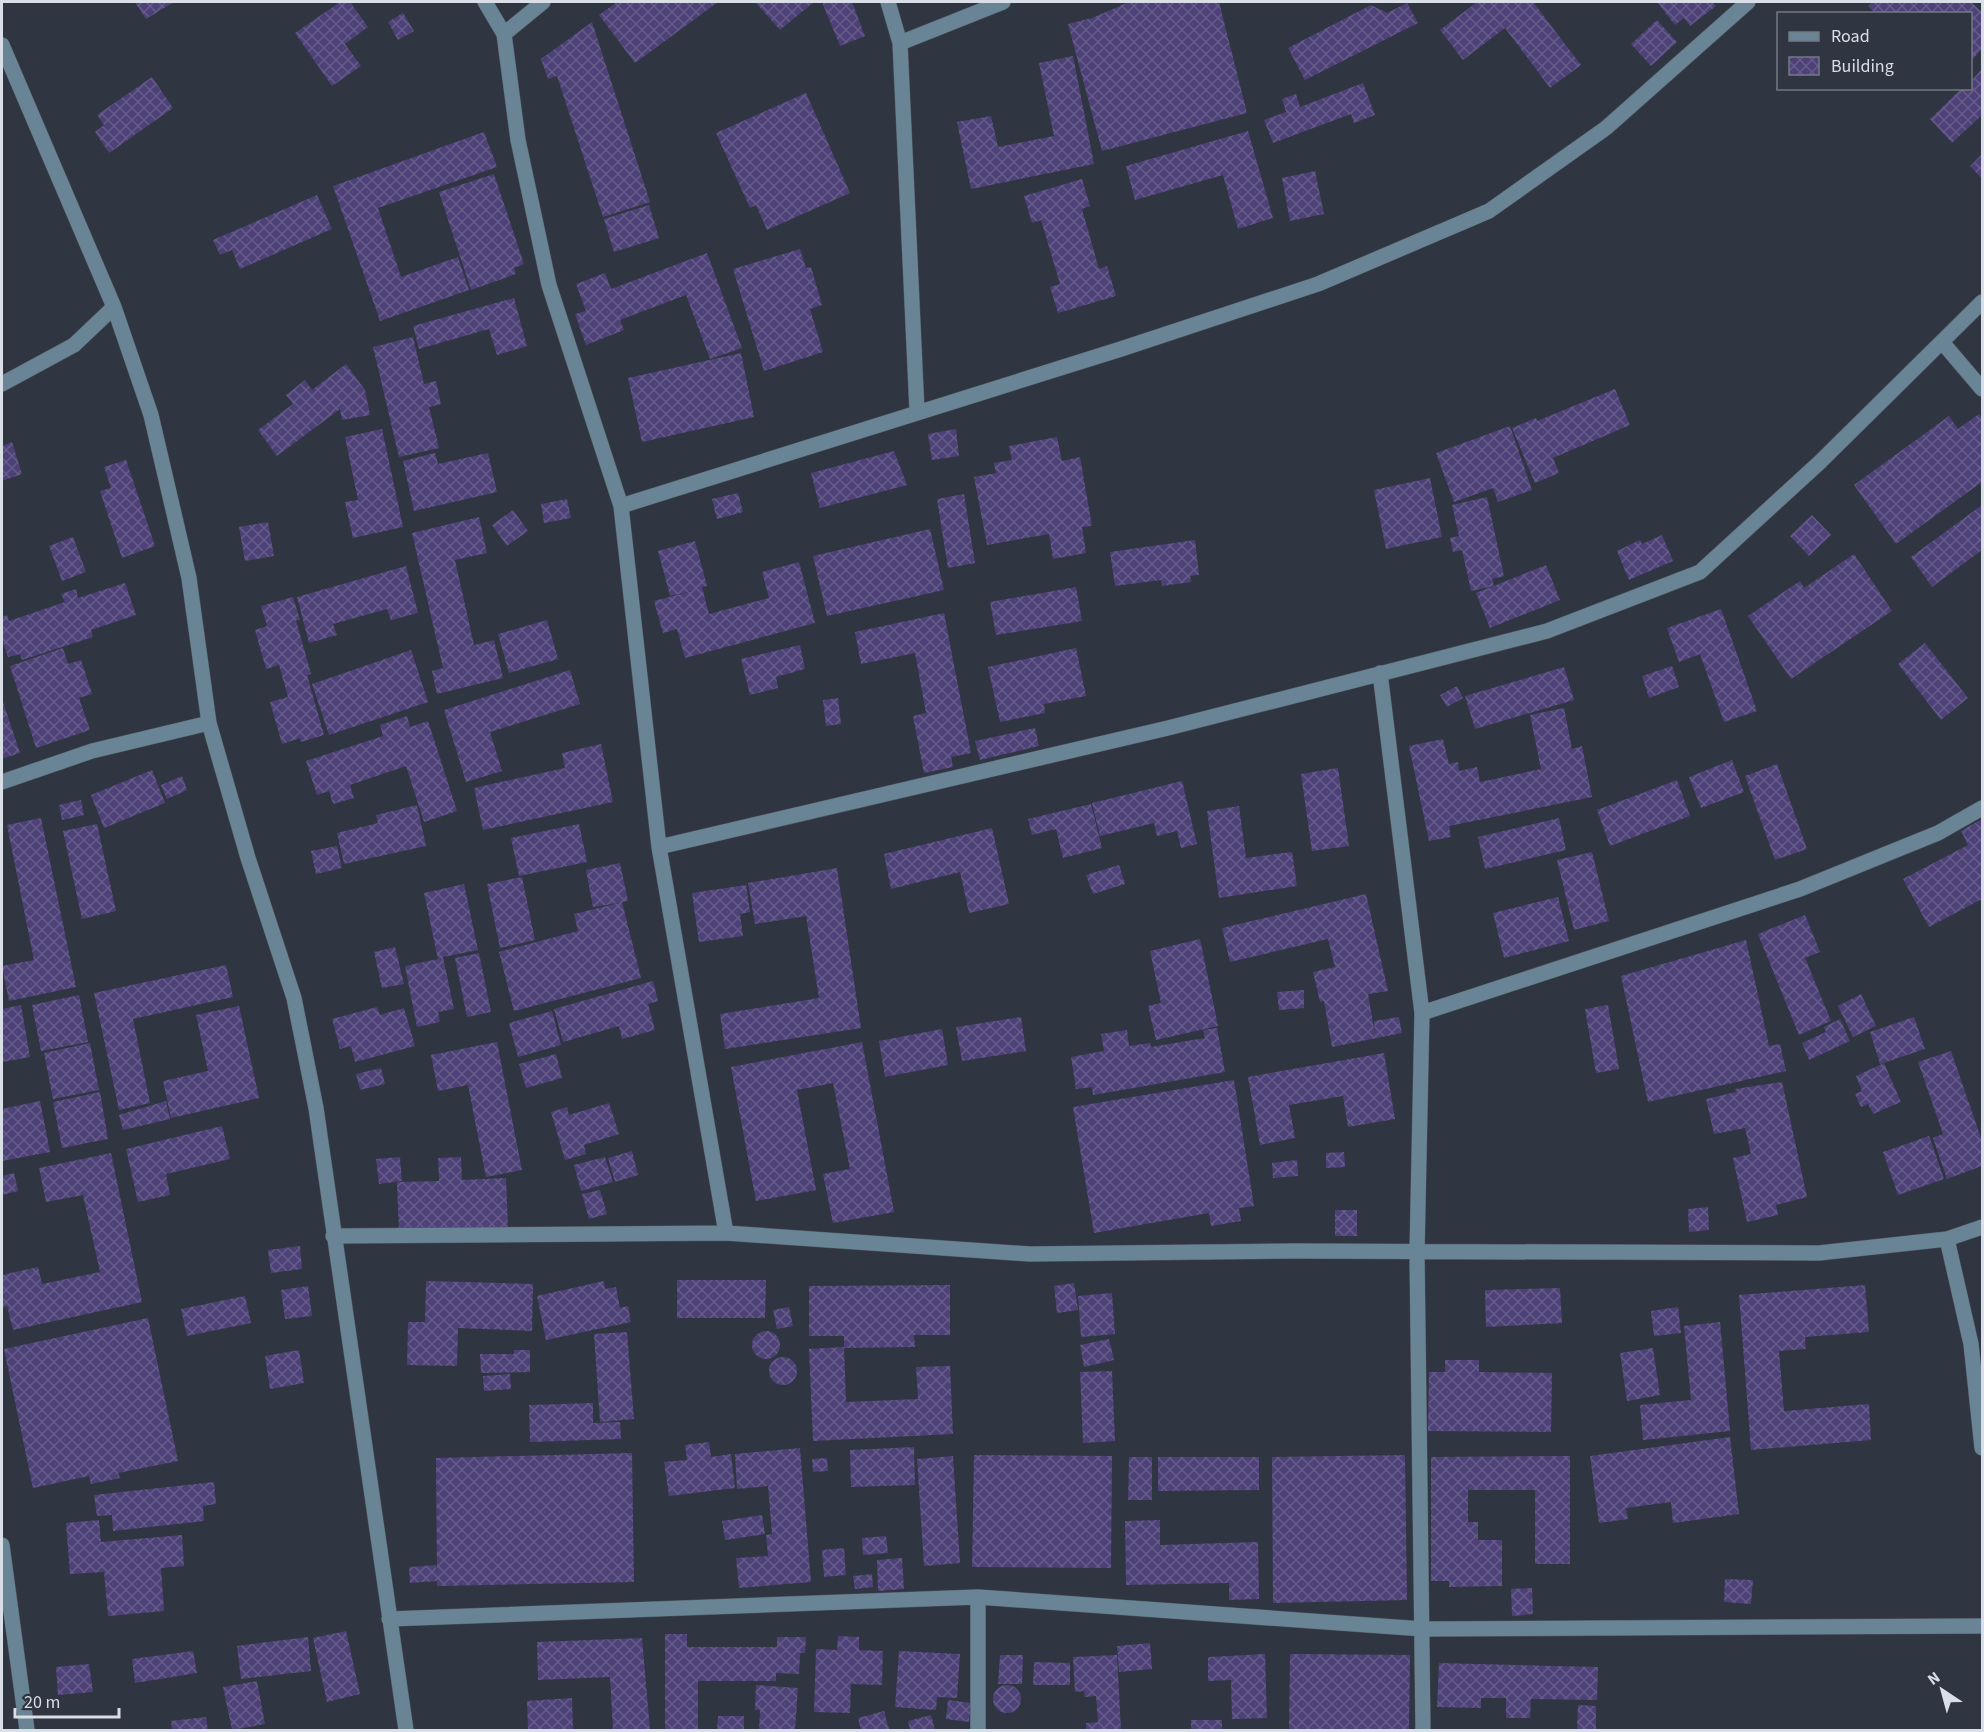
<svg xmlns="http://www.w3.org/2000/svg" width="1984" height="1732" font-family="'Source Sans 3',sans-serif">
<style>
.building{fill:url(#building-cross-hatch)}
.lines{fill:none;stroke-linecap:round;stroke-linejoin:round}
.minor-casing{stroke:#4e535f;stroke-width:16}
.minor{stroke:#698595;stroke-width:15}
</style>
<defs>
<pattern id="building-cross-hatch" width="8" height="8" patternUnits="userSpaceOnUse" patternTransform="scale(1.5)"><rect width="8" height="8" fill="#4d4177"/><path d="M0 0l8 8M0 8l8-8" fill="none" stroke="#665c8a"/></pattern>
</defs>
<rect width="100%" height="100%" fill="#2f3541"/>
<path class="building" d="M135,2h39l-28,17z
M340,2h10l18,25 -23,17 16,22 -29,20 -37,-53z
M617,2h101l-83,61 -36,-48z
M755,2h59l-34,28z
M822,2h30l13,34 -25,10z
M1129,2h90l28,111 -145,38 -34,-127 24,-6z
M1477,2h56l48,63 -31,23 -45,-60 -42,32 -23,-30z
M1657,2h55l4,4 -26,20 -6,-8 -9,7z
M1872,2h99l11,10v37l-11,12v-47h-95l-8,-8z
M1407,3l11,20 -113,57 -17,-32 83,-43 16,8z
M403,13l11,18 -16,9 -10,-18z
M1657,20l20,22 -26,24 -20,-22z
M592,22l58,180 -47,15 -46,-141 -9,3 -7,-20z
M1073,56l21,108 -123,25 -14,-67 34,-6 7,31 56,-11 -15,-73z
M1982,69v46l-30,28 -22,-24 32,-31h9v-7z
M152,77l21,31 -64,45 -14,-21 9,-7 -7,-10z
M1363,83l12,32 -21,8 -3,-9 -78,29 -9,-23 22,-8 -4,-13 14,-5 4,13z
M806,93l44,100 -83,37 -11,-25 -6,3 -34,-75z
M1248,131l25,87 -35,11 -15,-54 -88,25 -9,-34z
M484,132l13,35 -119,41 23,69 57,-20 11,33 -89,31 -47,-135z
M1982,154v25l-12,-13z
M1315,171l9,43 -34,7 -8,-43z
M494,174l30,90 -10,4 2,6 -45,16 -32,-98z
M1082,179l8,27 -8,3 17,60 8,-3 9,30 -58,17 -8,-26 10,-3 -19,-64 -9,3 -8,-27z
M317,195l15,34 -92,40 -8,-19 -12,5 -7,-15z
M649,205l10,33 -45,14 -10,-33z
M800,249l6,19 5,-1 11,38 -12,4 13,43 -59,19 -31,-102z
M707,253l35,95 -32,11 -24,-64 -66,25 4,10 -38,15 -11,-31 11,-3 -10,-27 29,-11 6,16z
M514,298l13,48 -30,9 -8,-26 -70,20 -6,-23z
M413,337l11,47 12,-3 5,23 -12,3 10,41 -40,9 -26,-110z
M741,353l13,64 -112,25 -14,-64z
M346,364l19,26 5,25 -28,5 -2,-11 -63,47 -19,-26 35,-26 -7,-9 19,-15 7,10z
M1615,389l15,36 -77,33 6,15 -24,10 -23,-55 24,-10 1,3z
M1979,414l3,5v63l-86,62 -42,-59 95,-69 9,13z
M1510,426l22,64 -34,12 -5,-14 -39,14 -18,-49z
M382,429l21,98 -50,11 -8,-36 13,-2 -13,-63z
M956,429l3,27 -27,4 -4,-26z
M1057,437l5,24 18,-4 12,69 -10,1 4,26 -33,6 -4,-25 -62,11 -13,-68 22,-4 -2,-10 18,-3 -3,-14z
M12,442l10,32 -20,7v-35z
M894,451l13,34 -87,23 -9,-35z
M435,453l3,11 50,-11 9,39 -83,19 -11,-50z
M126,460l29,86 -33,12 -22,-67 11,-3 -7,-21z
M1430,478l12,59 -56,12 -12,-59z
M738,493l5,19 -26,7 -5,-20z
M964,494l11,69 -27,5 -11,-69z
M1487,497l17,79 -12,3 2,7 -23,5 -9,-41 -9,2 -3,-14 9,-2 -7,-31z
M567,499l4,19 -27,5 -3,-19z
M1982,505v45l-50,37 -21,-30z
M513,510l15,21 -21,15 -15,-21z
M1812,515l19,20 -22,21 -19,-20z
M479,517l8,36 -32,7 19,85 20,-5 9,38 -66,16 -5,-23 11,-3 -31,-135z
M268,522l6,34 -29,5 -6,-34z
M930,529l14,61 -117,26 -14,-60z
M1662,535l11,26 -44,19 -12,-29 23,-11 2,4z
M73,537l13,35 -24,9 -13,-35z
M1195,540l4,35 -9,1 1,6 -29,4 -1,-6 -46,6 -5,-34z
M695,541l12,45 -5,1 7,27 60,-16 -7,-26 37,-10 16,61 -130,35 -8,-29 -14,4 -9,-32 42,-11 -26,6 -12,-45z
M1854,554l38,57 -101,68 -43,-63 52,-35 4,7z
M1546,565l14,35 -70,28 -14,-35z
M406,566l12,47 -27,7 -4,-11 -54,15 4,11 -28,8 -12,-46z
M125,583l11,32 -45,15 2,7 -71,23 -2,-6 -12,3 -6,-18v-22l5,-2 2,6 56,-19 -4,-8 15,-5 2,9z
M1076,587l6,34 -86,14 -6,-33z
M293,597l7,23h-4l15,54 -4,1 17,60 -23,7 -1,-4 -18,6 -12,-42 18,-5 -9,-32 -13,4 -11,-39 12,-4 -6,-20z
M1721,609l36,102 -33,11 -24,-68 -21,8 -12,-34z
M944,613l27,140 -20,4 2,10 -29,6 -11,-57 13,-3 -11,-60 -54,11 -6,-32z
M547,620l11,39 -49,14 -11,-39z
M1925,643l43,55 -27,22 -43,-56z
M800,645l5,24 -29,8 2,11 -28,7 -9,-36z
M63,648l5,16 13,-4 11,34 -13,4 11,32 -54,18 -26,-82z
M1076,648l10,48 -42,8 1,9 -45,9 -12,-55z
M411,650l17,52 -99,33 -17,-51z
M1672,666l7,21 -30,11 -7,-22z
M1564,667l10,33 -99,29 -10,-33z
M570,670l10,34 -90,28 12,39 -36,11 -22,-72z
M1457,686l6,12 -16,9 -7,-12z
M838,698l3,26 -15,2 -3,-26z
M2,699l18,54 -18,6z
M1564,708l8,41 10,-3 10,51 -143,29 2,11 -22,4 -20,-95 34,-7 6,25 9,-2 1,9 18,-4 3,15 61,-13 -11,-54z
M407,716l3,11 18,-6 29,90 -33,11 -18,-56 -56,19 4,13 -21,6 -4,-13 -12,4 -11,-34 77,-25 -3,-11z
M1035,728l4,18 -59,14 -5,-19z
M601,744l12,58 -130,28 -9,-42 91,-20 -3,-15z
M1732,760l12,32 -43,16 -12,-31z
M1777,764l30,85 -32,11 -30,-84z
M1338,768l11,78 -37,5 -11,-77z
M152,770l13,33 -61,25 -13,-33z
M182,776l5,14 -20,9 -6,-14z
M1677,780l13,36 -80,30 -13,-36z
M1182,781l15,63 -16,4 -4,-17 -20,5 -3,-13 -54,13 -8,-33z
M81,800l3,15 -22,5 -3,-15z
M1091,804l11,44 -39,10 -7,-29 -24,6 -4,-16z
M417,805l9,41 -82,18 -7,-31 41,-10 -2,-8z
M1239,806l7,52 46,-6 5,34 -78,12 -12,-87z
M41,818l35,169 -67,14 -7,-35 32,-6 -27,-135z
M1559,818l7,32 -81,19 -7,-32z
M1982,819v80l-53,28 -26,-48 65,-34 -7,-14z
M97,824l19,87 -34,8 -19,-88z
M579,824l8,38 -68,14 -8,-38z
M992,828l17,76 -40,9 -9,-41 -69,17 -7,-35z
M337,846l5,22 -26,6 -5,-23z
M1592,852l17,69 -35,9 -17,-70z
M620,863l8,38 -6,1 19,76 -127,33 -15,-59 79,-21 -4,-17 45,-11 -26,4 -7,-37z
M1119,865l6,19 -32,10 -7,-19z
M837,868l24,160 -136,21 -5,-35 99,-16 -13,-82 -51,8 -7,-41z
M522,877l13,63 -35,8 -13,-64z
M464,884l14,66 -35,7 11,52 -16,3 2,10 -23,5 -12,-61 33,-7 -14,-66z
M746,885l4,27 -10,2 3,22 -44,6 -7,-49z
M1366,894l22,97 -20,3 7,40 -1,-13 25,-4 3,16 -70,14 -8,-46 -4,1 -7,-30 22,-5 -7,-28 -98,23 -8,-34z
M1558,897l11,44 -65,17 -11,-45z
M1805,915l15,37 -15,6 26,63 -32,14 -41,-101z
M1200,939l18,87 -62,14 -8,-34 13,-3 -11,-52z
M1746,940l23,106 11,-2 6,27 -138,31 -27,-126z
M395,947l9,37 -22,4 -8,-36z
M479,953l12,59 -24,5 -12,-59z
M226,965l7,32 -100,22 17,84 -31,7 -25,-117z
M653,981l5,20 -10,3 7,26 -33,9 -3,-13 -56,16 -9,-33z
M1304,990v18l-25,2 -2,-18z
M1861,994l15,32 -23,11 -15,-31z
M79,995l9,47 -47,9 -9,-46z
M21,1005l9,52 -28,5v-53z
M1608,1005l11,64 -23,4 -11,-64z
M239,1006l20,92 -88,20 -8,-37 45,-10 -12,-56z
M377,1007l3,8 24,-7 11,38 -60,16 -4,-16 -11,3 -8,-30z
M552,1011l9,34 -43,12 -9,-34z
M1021,1017l5,34 -64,10 -6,-34z
M1914,1017l11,32 -45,15 -10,-32z
M1840,1019l10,22 -41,19 -7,-17 24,-11 -2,-5z
M1217,1028l8,44 -132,23 -1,-8 -16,2 -5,-32 33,-6 -3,-17 26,-4 2,16 21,-3 1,4 54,-9 -2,-8z
M942,1029l6,36 -63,12 -6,-36z
M497,1042l25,128 -36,7 -18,-92 -30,6 -7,-36z
M862,1042l32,170 -61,11 -10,-49 27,-5 -17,-86 -36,7 19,100 -60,11 -25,-134z
M90,1043l9,47 -46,9 -9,-46z
M1951,1051l31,90v25l-35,13 -14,-41 10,-4 -25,-72z
M1384,1053l11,66 -47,8 -5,-31 -54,9 6,33 -35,7 -12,-68z
M556,1054l6,24 -36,10 -7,-24z
M1884,1063l17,39 -28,12 -5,-10 -7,3 -6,-13 7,-3 -6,-15z
M381,1068l4,16 -25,6 -4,-16z
M1234,1080l20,126 -15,2 2,13 -30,5 -2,-13 -115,20 -21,-126z
M1782,1082l25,115 -31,8 2,10 -31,7 -14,-64 18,-4 -6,-26 -31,6 -8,-35 30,-7 -1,-3z
M100,1092l8,47 -46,9 -9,-46z
M40,1101l10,51 -48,9v-52z
M166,1101l4,18 -47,11 -4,-15z
M609,1103l10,31 -35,11 2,9 -21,6 -14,-48 16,-5 2,8z
M222,1126l8,33 -64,15 4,21 -32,7 -12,-53z
M1929,1136l15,43 -46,16 -15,-43z
M632,1151l6,24 -23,7 -7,-24z
M1344,1152l1,15 -19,1v-15z
M111,1153l31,149 -129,28 -6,-24 -5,2v-33l36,-8 4,17 58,-12 -17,-77 -37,7 -7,-34z
M400,1157l2,24 -23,3 -3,-25z
M461,1157l1,23 44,-2 2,49 -109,5 -2,-50 42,-1 -1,-23z
M605,1157l8,25 -32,9 -7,-26z
M1297,1160l1,16 -25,2 -1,-15z
M14,1173l4,18 -16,4v-19z
M600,1190l7,24 -18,5 -7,-25z
M1708,1207l1,23 -20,2 -1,-23z
M1335,1210h22v26h-22z
M300,1246l2,23 -31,4 -3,-23z
M677,1280h89l-1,38h-88z
M426,1281l107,3 -1,47 -74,-3 -1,38 -50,-1 1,-43h17z
M604,1281l1,8 11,-2 4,21 8,-2 3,16 -85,18 -9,-44z
M1074,1283l4,27 -21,3 -3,-27z
M950,1285v50h-36l1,12 -71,1v-12h-35v-50z
M1865,1285l4,47 -64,5 1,12 -27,2 5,60 85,-7 2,36 -120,10 -12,-155z
M308,1286l4,30 -27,3 -4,-29z
M1560,1288l2,35 -76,4 -1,-37z
M1112,1293l3,41 -34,3 -3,-41z
M245,1296l6,27 -64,13 -6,-27z
M789,1307l4,19 -16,3 -4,-19z
M1678,1307l3,26 -27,3 -3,-25z
M148,1318l30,143 -60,12 2,5 -29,6 -2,-8 -56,12 -29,-139z
M1720,1322l10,109 -87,9 -3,-35 51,-5 -7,-74z
M752 1345a14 14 0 1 1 28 0a14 14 0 1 1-28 0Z
M627,1332l7,87 -34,3 -6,-88z
M1109,1339l5,21 -30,7 -4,-22z
M844,1347l2,55 72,-3 -2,-32 34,-1 3,68 -140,7 -4,-92z
M1653,1348l7,47 -33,6 -7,-48z
M299,1350l5,33 -34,6 -5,-33z
M514,1350h16v22l-49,1 -1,-19h34z
M769 1371a14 14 0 1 1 28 0a14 14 0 1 1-28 0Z
M1445,1360h34v12l73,1 -1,59 -123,-1 1,-59h16z
M1112,1371l3,70 -32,2 -3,-71z
M510,1374l1,15 -27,2 -1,-15z
M593,1403v20l27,-1 1,17 -91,3 -1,-37z
M1730,1437l9,77 -66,9 -2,-21 -45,6 2,11 -29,4 -9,-67z
M709,1442l2,15 20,-3 4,34 -66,8 -5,-34 23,-2 -2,-15z
M914,1447l1,38 -64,2 -1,-37z
M800,1448l11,134 -72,6 -3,-30 32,-2 -2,-21 6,-1 -4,-48 -31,3 -2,-35z
M632,1453l2,129 -197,4v-5l-27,2 -1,-16 27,-2 1,8 -1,-115z
M974,1455l138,1 -1,112 -139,-1z
M1405,1455l2,145 -134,3 -1,-146z
M953,1456l7,107 -36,3 -7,-107z
M1570,1456v108h-35v-74h-67v32h10v18h24v46l-53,1v-6h-18v-124z
M1129,1457h23v43h-24z
M1158,1457h101v33l-101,1z
M827,1458l1,13 -15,1 -1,-13z
M214,1482l2,22 -13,2 1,15 -91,10 -1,-16 -15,1 -3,-21z
M762,1515l3,19 -40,6 -3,-19z
M99,1520l2,22 81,-7 2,31 -23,2 3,43 -56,5 -4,-44 -34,2 -4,-51z
M1160,1520v25l98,-3 1,57 -30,1v-17l-103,2 -1,-64z
M886,1536l2,17 -25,2 -1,-17z
M844,1548l2,27 -22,2 -2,-27z
M902,1558l2,31 -26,2 -1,-31z
M872,1574l1,13 -18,2 -2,-13z
M1725,1579l28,1 -2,24 -27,-2z
M1532,1588l1,26 -21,2 -1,-27z
M346,1631l14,63 -33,8 -14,-64z
M665,1634h22v13h90v-10h29l-1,16h-5l-1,21 -23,-1v8h-78v49h-33z
M838,1636l21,1v13l24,1 -1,34 -31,-1 -1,29 -36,-1 2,-63 21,1z
M308,1637l3,34 -70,8 -4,-33z
M642,1638l8,92h-37l-3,-53 -72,3 -1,-38z
M1150,1643l2,26 -33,3 -2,-26z
M193,1651l4,22 -62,10 -3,-24z
M899,1651l61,3 -3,44 -20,-1 -1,13 -41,-3z
M1265,1654l2,64 -35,1 -1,-39 -23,1v-24z
M1290,1654l120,1 -1,75h-120z
M1000,1655h23l-1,29h-24z
M1117,1655l4,75h-35v-7l12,-1 -2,-26 -11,1 -1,-6 -9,1 -2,-35z
M1034,1662l36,1v22h-37z
M1439,1663l159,4 -1,33 -66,-1 -1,19h-24v-20h-25v10l-44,-1z
M89,1664l4,28 -35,3 -2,-28z
M257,1681l8,43 -33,6 -9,-43z
M993 1699a14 14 0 1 1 28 0a14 14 0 1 1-28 0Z
M756,1685l42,3 -3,42h-36l1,-20h-5z
M572,1698l1,32h-45l-1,-29z
M948,1700l23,3 -2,19 -23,-3z
M1578,1705l18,1v24h-19z
M884,1711l5,18 -28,1 -3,-12z
M931,1715l4,15h-25l-2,-9z
M718,1716h26v14h-27z
M206,1717l2,13h-36l-1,-9z
M1191,1720h31v10h-31z"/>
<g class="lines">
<g class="minor-casing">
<path id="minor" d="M485,2l19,32 14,106 31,145 72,221 38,341 67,386
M888,2l12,41 17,368
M504,34l39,-32
M900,43l103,-41
M2,45l112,262 37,108 38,163 20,145 39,135 46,140 22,110 90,622
M1942,342l40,47
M2,384l72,-39 40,-38
M621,506l500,-157 197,-65 171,-73 117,-83 142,-126
M1380,673l42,340 -5,240 6,477
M2,782l90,-31 117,-28
M659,847l509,-119 379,-97 153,-59 120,-110 162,-160
M1422,1013l378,-124 138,-56 44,-25
M333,1236l393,-3 304,21 266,-3 523,2 128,-14 35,-12
M1947,1239l24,105 11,104
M2,1545l25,185
M978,1597v133
M389,1619l589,-22 445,32 559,-3"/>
</g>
<use href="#minor" class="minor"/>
</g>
<rect width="1984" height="1732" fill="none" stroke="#dadee6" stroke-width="6"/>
<rect x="1777" y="12" width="195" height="78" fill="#2f3541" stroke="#737983" stroke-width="1.5"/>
<rect x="1789" y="32" width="30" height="9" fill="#698595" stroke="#737983" stroke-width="1.5"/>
<text x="1831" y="42" font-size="18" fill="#dadee6">Road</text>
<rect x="1789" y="57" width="30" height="18" fill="url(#building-cross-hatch)" stroke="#737983" stroke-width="1.5"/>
<text x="1831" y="72" font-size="18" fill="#dadee6">Building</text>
<g transform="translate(1942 1690) rotate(324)" stroke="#2f3541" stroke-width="4.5" paint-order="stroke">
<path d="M0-4.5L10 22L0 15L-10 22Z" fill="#dadee6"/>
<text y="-9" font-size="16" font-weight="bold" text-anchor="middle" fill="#dadee6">N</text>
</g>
<path d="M15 1708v9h104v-9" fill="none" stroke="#dadee6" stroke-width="3"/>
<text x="24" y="1708" font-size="18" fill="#dadee6" stroke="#2f3541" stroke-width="4.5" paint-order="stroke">20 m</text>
</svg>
